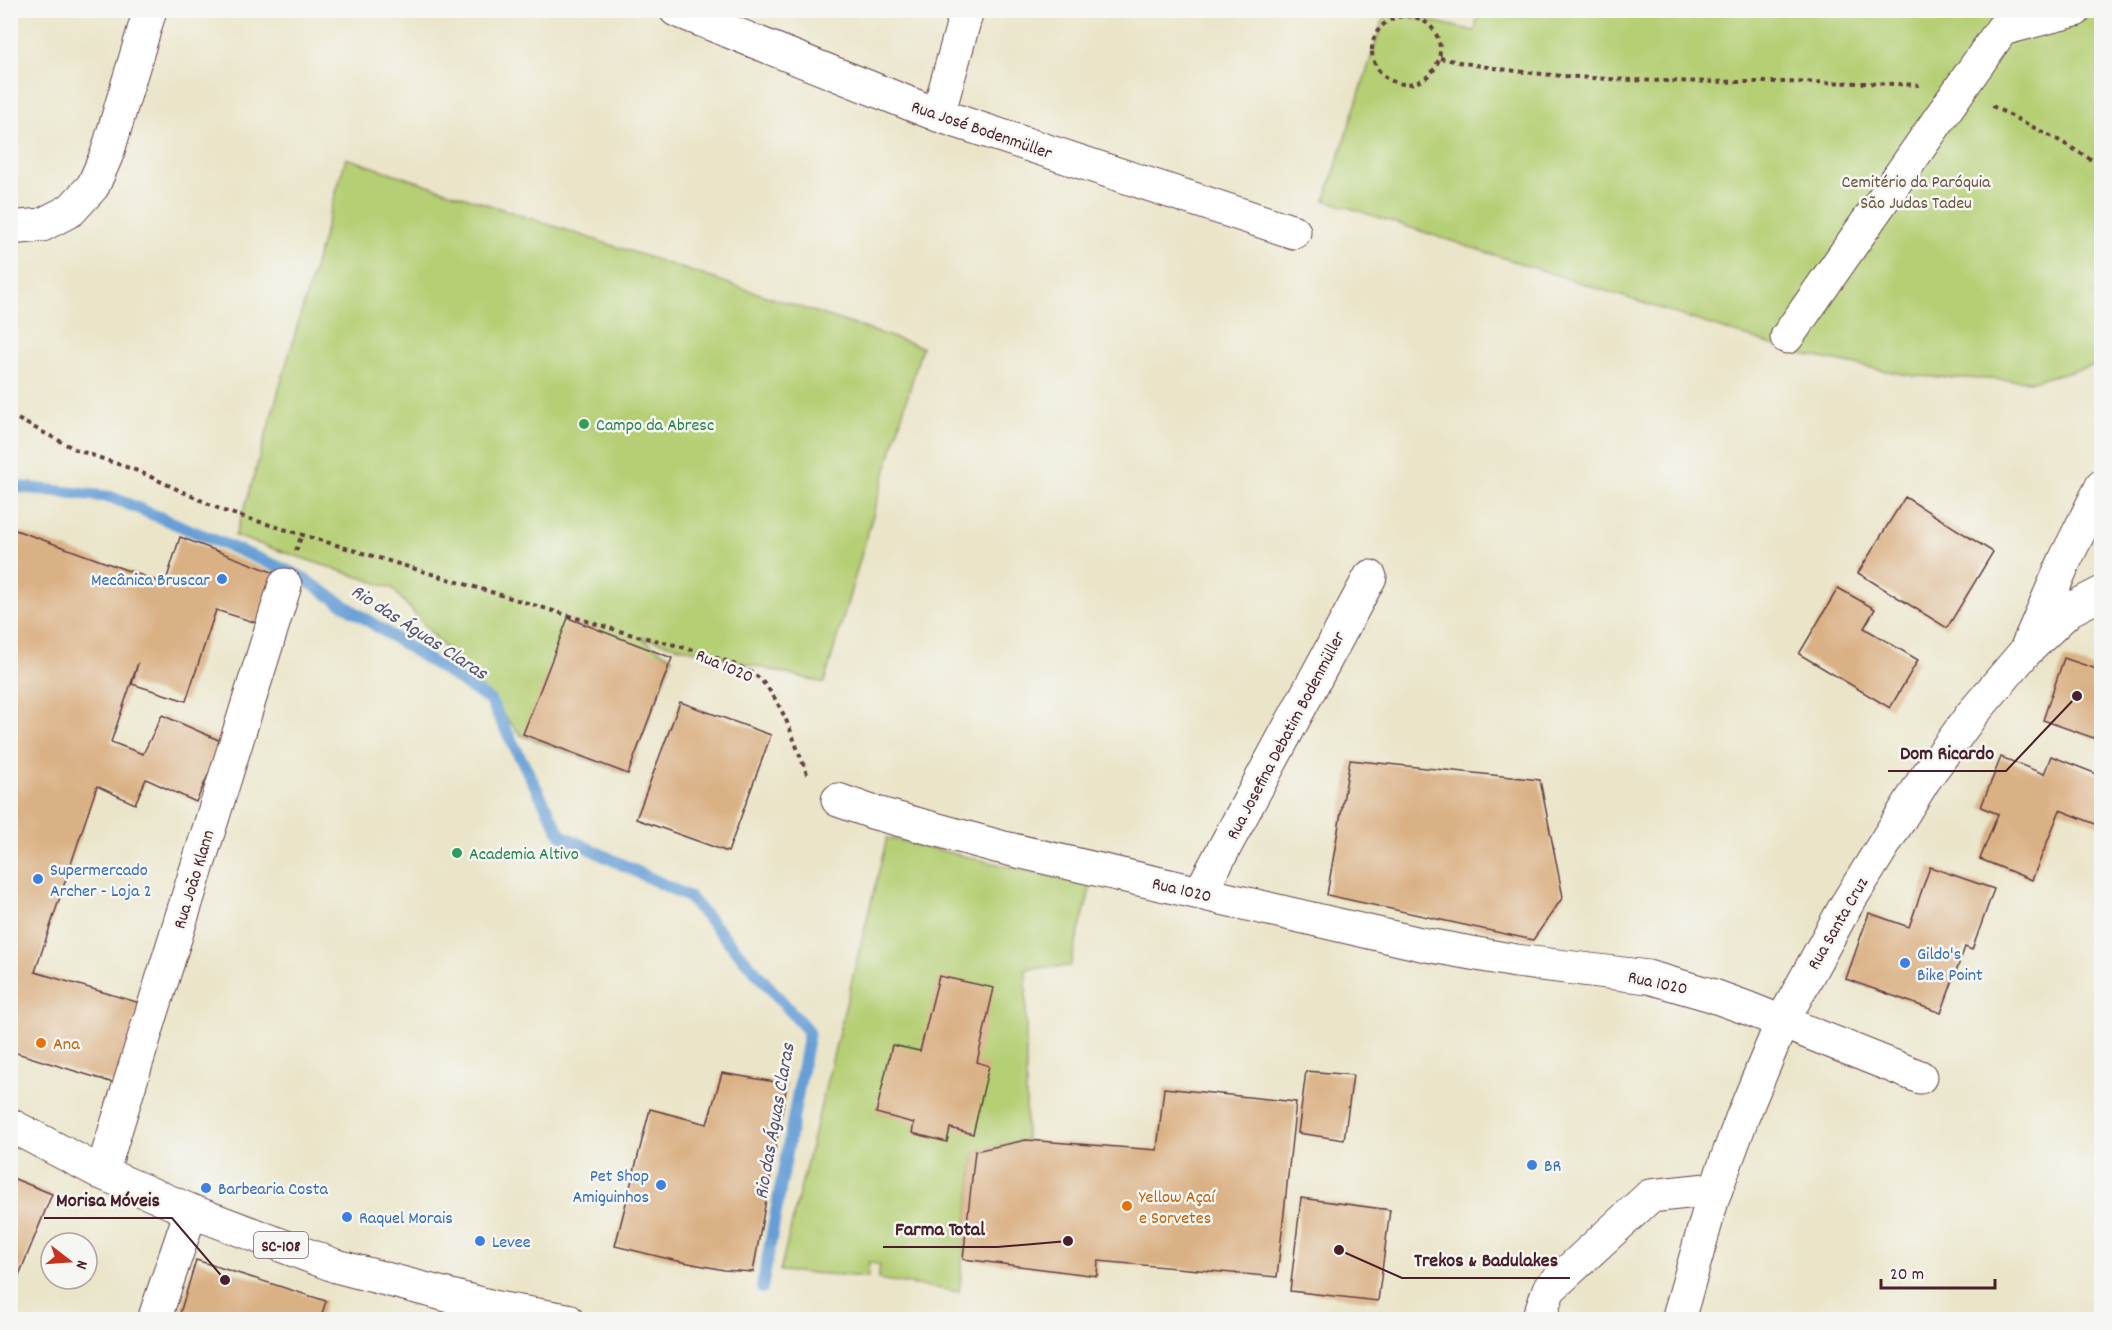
<svg xmlns="http://www.w3.org/2000/svg" width="2112" height="1330" font-family="Dekko,sans-serif">
  <rect width="100%" height="100%" fill="#f6f6f2"/>
  <filter id="ink" filterUnits="userSpaceOnUse"><feTurbulence type="fractalNoise" baseFrequency=".0167" numOctaves="2"/><feDisplacementMap in="SourceGraphic" scale="12" xChannelSelector="R" yChannelSelector="G"/><feConvolveMatrix kernelMatrix="1 2 1 2 8 2 1 2 1" color-interpolation-filters="sRGB"/></filter>
  <filter id="wash" filterUnits="userSpaceOnUse"><feTurbulence type="fractalNoise" baseFrequency=".008" numOctaves="4" result="noise"/><feDisplacementMap in="SourceGraphic" scale="24" xChannelSelector="R" yChannelSelector="G"/><feGaussianBlur stdDeviation="1.35" result="paint"/><feColorMatrix in="noise" values="0 0 0 0 0 0 0 0 0 0 0 0 0 0 0 0 0 1.4 0 .05"/><feComposite in="paint" operator="in"/></filter>
  <g filter="url(#wash)">
    <rect width="100%" height="100%" fill="#eae5c9"/>
    <path fill="#b5cf75" stroke="#807750" stroke-width="1.5" d="M1478 10 2101 11V364L2032 381 1913 376 1800 354 1325 200 1386 11 1475 31Z
      M346 158 922 347 824 683 639 637 672 658 628 774 521 735 392 588 235 536 247 500Z
      M887 838 1091 886 1070 966 1026 969V1140L975 1151 959 1292 878 1279 880 1265 869 1262 868 1277 780 1271Z"/>
    <g fill="none" stroke-linecap="round" stroke-linejoin="round">
      <path stroke="#669ed5" stroke-width="12" d="M10 486 111 497 298 575 490 700 561 835 689 897 809 1032 762 1288"/>
    </g>
    <g id="blocks">
      <path fill="#dab185" d="M1905 497 1993 552 1947 628 1858 573Z
        M10 528 165 584 180 537 280 575 263 625 216 610 186 701 132 684 138 663 111 742 143 754 162 715 223 742 196 802 146 779 135 804 97 786 35 972 140 1003 117 1084 10 1051Z
        M1838 588 1875 609 1864 628 1918 660 1890 708 1799 654Z
        M568 618 672 658 628 774 523 734Z
        M2064 658 2102 671V741L2043 720Z
        M680 702 771 735 728 852 636 819Z
        M2051 756 2102 776V817L2098 825 2060 810 2032 880 1980 859 1998 814 1981 807 2001 757 2044 774Z
        M1350 760 1540 780 1563 897 1533 940 1327 895Z
        M1930 867 1994 889 1972 950 1965 947 1941 1013 1846 979 1869 913 1909 927Z
        M939 976 994 988 977 1062 989 1066 973 1134 950 1128 947 1142 912 1133 914 1123 876 1113 892 1045 920 1051Z
        M1306 1071 1353 1075 1344 1140 1298 1133Z
        M722 1073 787 1084 753 1272 724 1270 673 1260 615 1246 650 1109 707 1124Z
        M1164 1088 1296 1102 1277 1277 1098 1261 1097 1276 963 1259 975 1151 1026 1140 1157 1150Z
        M10 1177 52 1194 13 1290 10 1289Z
        M1301 1198 1390 1210 1378 1301 1290 1291Z
        M196 1260 326 1301 320 1320H178Z"/>
    </g>
  </g>
  <g filter="url(#ink)">
    <use href="#blocks" fill-opacity="0" stroke="#623d43" stroke-width="1.5"/>
    <g fill="none" stroke-linecap="round" stroke-linejoin="round">
      <defs>
        <path id="minor" d="M676 10 938 115 1294 232
          M938 115 967 10
          M10 228 42 225 71 210 93 186 107 154 150 10
          M1787 337 2002 29 2075 10
          M2025 652 2065 560 2102 486
          M838 800 872 812 1000 847 1421 944 1516 961 1648 977 1711 995 1747 1008 1920 1077
          M1200 893 1370 577
          M102 1173 285 585
          M154 1320 191 1211
          M1538 1320 1549 1289 1650 1196 1716 1189"/>
        <path id="major" d="M10 1125 102 1173 191 1211 336 1266 497 1308 567 1320
          M1678 1320 1713 1197 1742 1118 1782 1022 1845 907 1924 780 1973 713 2025 652 2069 610 2102 593"/>
      </defs>
      <use href="#minor" stroke="#623d43" stroke-width="35"/>
      <use href="#major" stroke="#623d43" stroke-width="35"/>
      <path stroke="#623d43" stroke-width="4" stroke-dasharray="4.5 4.5" stroke-linecap="butt" d="M1372 50a34 34 0 1 1 68 0a34 34 0 1 1-68 0Z
        M1440 58C1594 92 1761 77 1919 85
        M1992 106 2060 141 2102 166
        M10 415 77 450 138 471 224 511 636 636C660 640 743 662 759 678 784 703 794 742 807 774L811 776
        M296 551 302 534"/>
      <use href="#minor" stroke="#fff" stroke-width="33"/>
      <use href="#major" stroke="#fff" stroke-width="33"/>
    </g>
  </g>
  <g fill="#2e9e5b" stroke="#f6f6f2" stroke-width="2">
    <circle cx="584" cy="424" r="6"/>
    <circle cx="457" cy="853" r="6"/>
  </g>
  <g fill="#3f7fe0" stroke="#f6f6f2" stroke-width="2">
    <circle cx="222" cy="579" r="6"/>
    <circle cx="38" cy="879" r="6"/>
    <circle cx="1905" cy="963" r="6"/>
    <circle cx="1532" cy="1165" r="6"/>
    <circle cx="661" cy="1185" r="6"/>
    <circle cx="206" cy="1188" r="6"/>
    <circle cx="347" cy="1217" r="6"/>
    <circle cx="480" cy="1241" r="6"/>
  </g>
  <g fill="#e8710a" stroke="#f6f6f2" stroke-width="2">
    <circle cx="41" cy="1043" r="6"/>
    <circle cx="1127" cy="1206" r="6"/>
  </g>
  <g text-anchor="middle" stroke-width="5" stroke-linejoin="round" paint-order="stroke">
    <rect fill="#f6f6f2" stroke="#7e6067" stroke-width="1.5" x="254" y="1232" width="54" height="26" rx="4.5"/>
    <g font-size="16" font-weight="bold" fill="#4a1f2b">
      <text x="281" y="1251">SC-108</text>
    </g>
    <g font-size="18" fill="#4a1f2b" stroke="#f6f6f2">
      <text transform="translate(982 129) rotate(19)" y="6">Rua José Bodenmüller</text>
      <text transform="translate(725 665) rotate(23)" y="6">Rua 1020</text>
      <text transform="translate(1285 735) rotate(-62)" y="6">Rua Josefina Debatim Bodenmüller</text>
      <text transform="translate(193 879) rotate(-73)" y="6">Rua João Klann</text>
      <text transform="translate(1182 889) rotate(13)" y="6">Rua 1020</text>
      <text transform="translate(1837 923) rotate(-60)" y="6">Rua Santa Cruz</text>
      <text transform="translate(1658 982) rotate(12)" y="6">Rua 1020</text>
    </g>
    <g font-size="18" fill="#6a5441" stroke="#f6f6f2">
      <text x="1916" y="187">Cemitério da Paróquia<tspan x="1916" dy="21">São Judas Tadeu</tspan></text>
    </g>
    <g font-size="18" fill="#27864d" stroke="#f6f6f2" text-anchor="start">
      <text x="596" y="430">Campo da Abresc</text>
      <text x="469" y="859">Academia Altivo</text>
    </g>
    <g font-size="18" fill="#366cbe" stroke="#f6f6f2" text-anchor="start">
      <text x="210" y="585" text-anchor="end">Mecânica Bruscar</text>
      <text x="50" y="875">Supermercado<tspan x="50" dy="21">Archer - Loja 2</tspan></text>
      <text x="1917" y="959">Gildo's<tspan x="1917" dy="21">Bike Point</tspan></text>
      <text x="1544" y="1171">BR</text>
      <text x="649" y="1181" text-anchor="end">Pet Shop<tspan x="649" dy="21">Amiguinhos</tspan></text>
      <text x="218" y="1194">Barbearia Costa</text>
      <text x="359" y="1223">Raquel Morais</text>
      <text x="492" y="1247">Levee</text>
    </g>
    <g font-size="18" fill="#c56008" stroke="#f6f6f2" text-anchor="start">
      <text x="53" y="1049">Ana</text>
      <text x="1139" y="1202">Yellow Açaí<tspan x="1139" dy="21">e Sorvetes</tspan></text>
    </g>
    <g font-size="20" font-style="italic" fill="#55526f" stroke="#f6f6f2">
      <text transform="translate(420 631) rotate(33)" y="7">Rio das Águas Claras</text>
      <text transform="translate(773 1121) rotate(-80)" y="7">Rio das Águas Claras</text>
    </g>
  </g>
  <path fill="none" stroke="#4a1f2b" stroke-width="2" d="M2077 696L2006 771H1888M225 1280L172 1218H44M1068 1241L997 1247H883M1339 1250L1402 1278H1570"/>
  <g fill="#4a1f2b" stroke="#f6f6f2" stroke-width="2">
    <circle cx="2077" cy="696" r="6"/>
    <circle cx="225" cy="1280" r="6"/>
    <circle cx="1068" cy="1241" r="6"/>
    <circle cx="1339" cy="1250" r="6"/>
  </g>
  <g font-size="20" text-anchor="middle" font-weight="bold" fill="#4a1f2b" stroke="#f6f6f2" stroke-width="5" stroke-linejoin="round" paint-order="stroke">
    <text x="1947" y="759">Dom Ricardo</text>
    <text x="108" y="1206">Morisa Móveis</text>
    <text x="940" y="1235">Farma Total</text>
    <text x="1486" y="1266">Trekos &amp; Badulakes</text>
  </g>
  <rect width="2112" height="1330" fill="none" stroke="#f6f6f2" stroke-width="36"/>
  <g transform="translate(69 1261) rotate(107)"><circle r="28" fill="#f6f6f2" stroke="#b1a0a2" stroke-width="1.5"/>
  <path d="M0-4.5L10 22L0 15L-10 22Z" fill="#c8321e"/>
  <text y="-9" font-size="16" font-weight="bold" text-anchor="middle" fill="#4a1f2b">N</text>
  </g>
  <path d="M1881 1279v9h114v-9" fill="none" stroke="#4a1f2b" stroke-width="3"/>
  <text x="1890" y="1279" font-size="18" fill="#4a1f2b" stroke="#f6f6f2" stroke-width="4.5" paint-order="stroke">20 m</text>
</svg>
